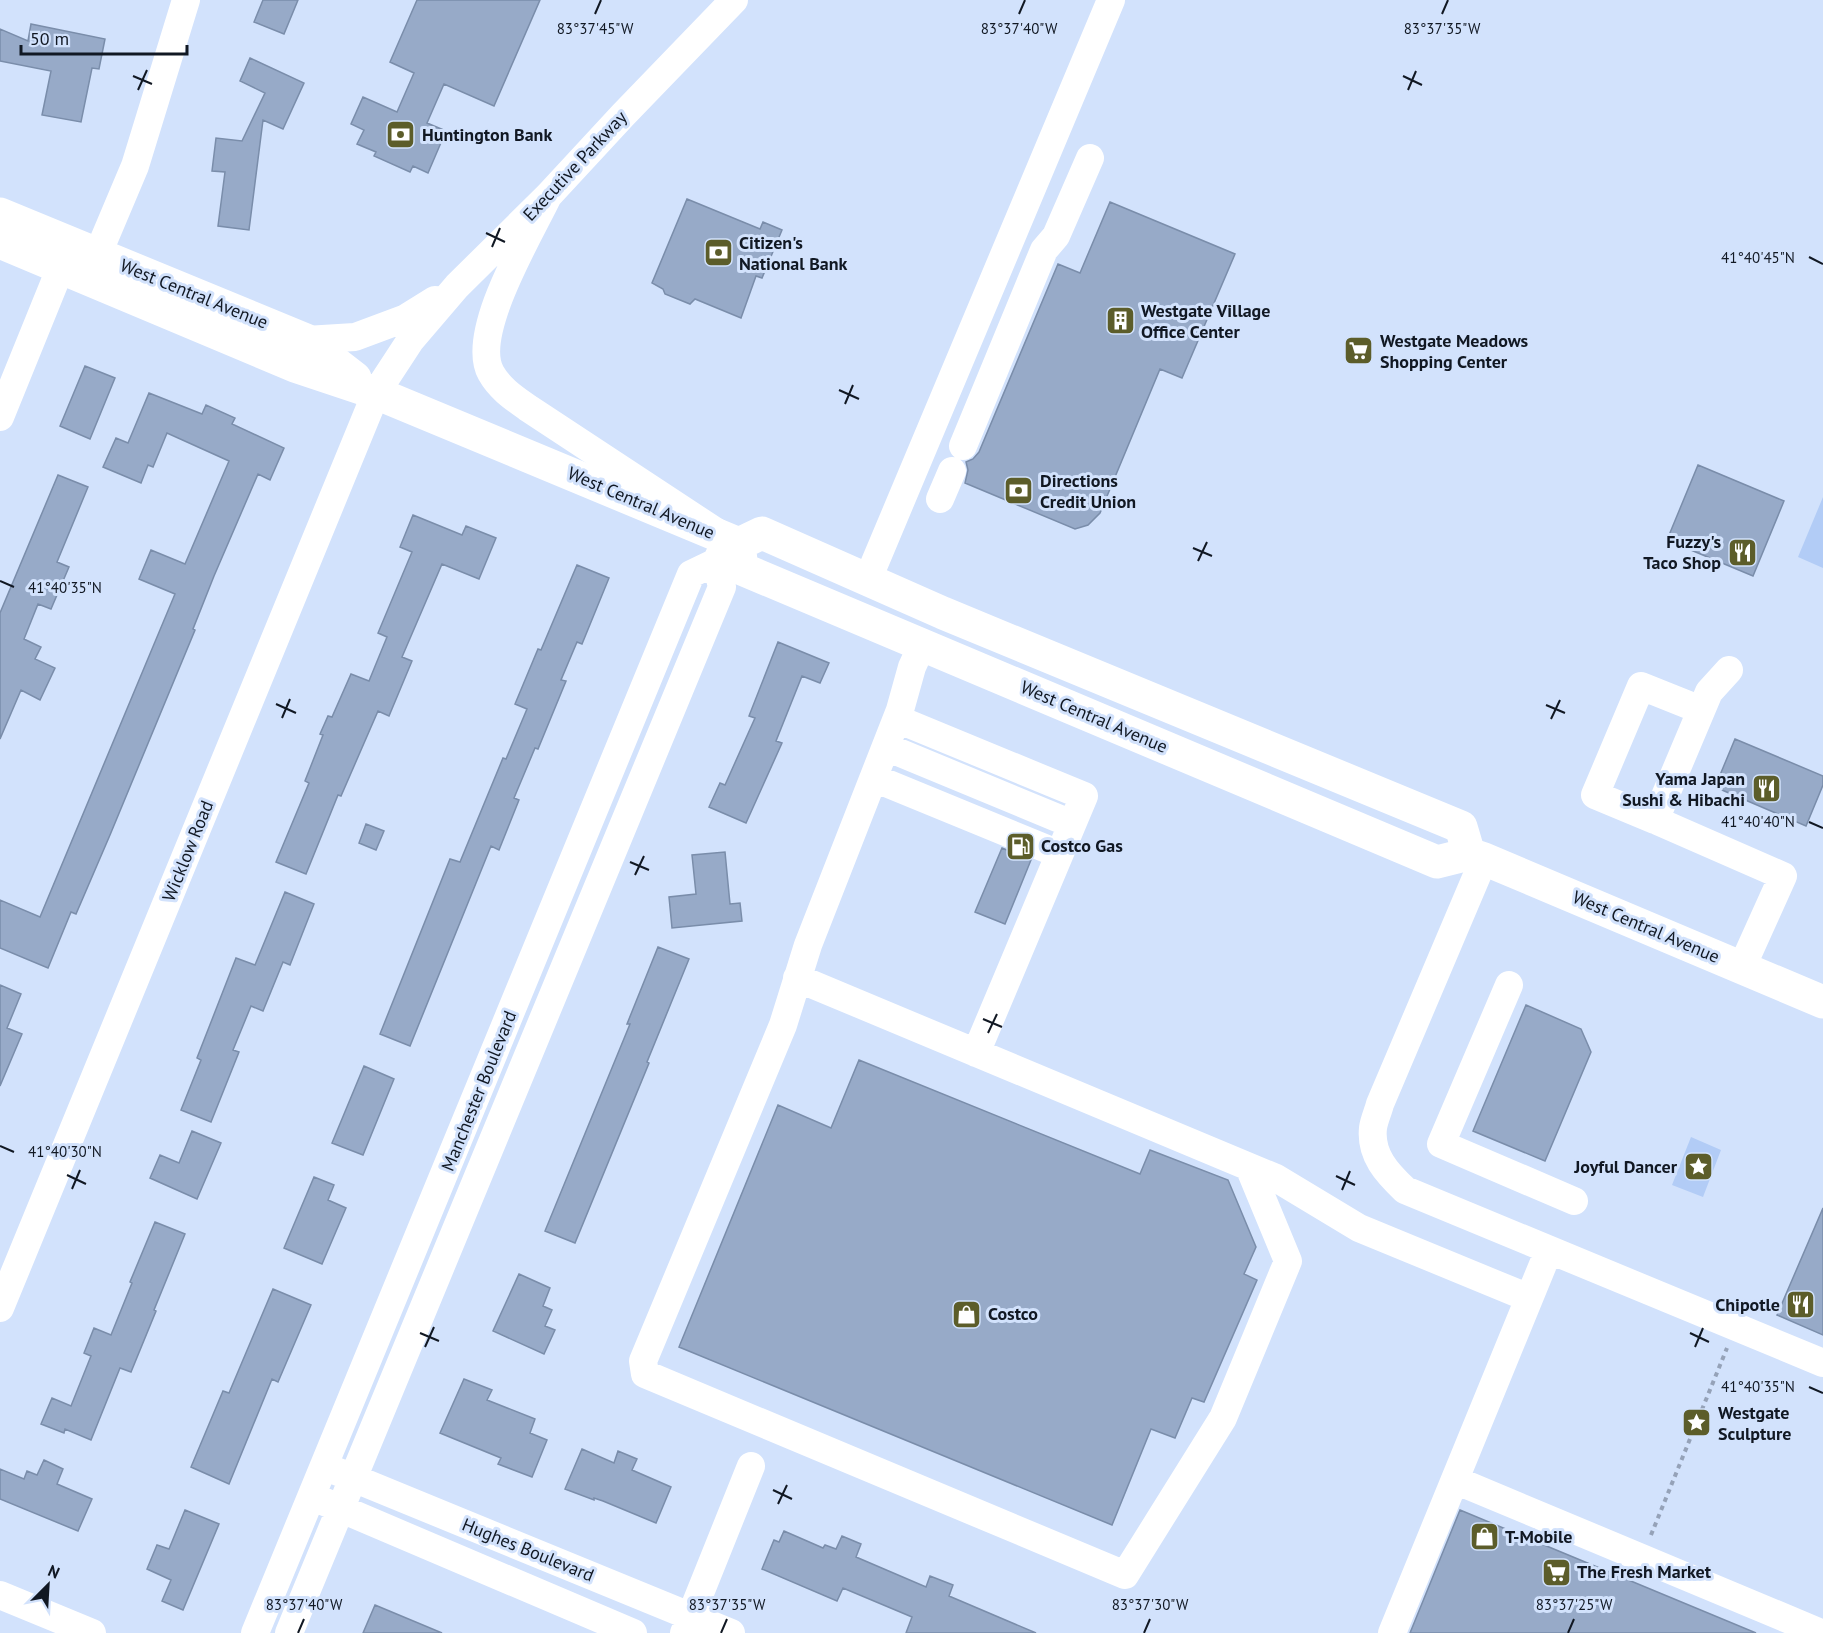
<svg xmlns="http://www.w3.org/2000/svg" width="1823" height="1633" font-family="'PT Sans',sans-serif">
  <rect width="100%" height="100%" fill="#d2e2fc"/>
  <path fill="#b2ccf6" d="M1823 497V568L1798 557Z
    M1691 1137 1721 1150 1703 1197 1672 1185Z"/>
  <path fill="#97aac8" stroke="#7a8daa" stroke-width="1.5" d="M263 0H298L284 34 254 22Z
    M417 0H540L494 106 444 84 427 123 446 131 428 173 413 166 410 172 374 156 376 152 357 144 364 130 351 124 363 97 397 112 414 73 390 62Z
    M31 24 105 39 99 69 92 68 81 122 42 115 51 71 0 61V29L28 41Z
    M250 58 304 83 283 129 263 120 249 230 218 226 225 172 212 171 216 138 242 141 265 93 240 81Z
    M687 199 760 229 763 222 782 230 762 278 756 276 741 318 695 299 690 304 665 294 663 289 652 283Z
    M1110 202 1235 254 1182 378 1160 369 1100 513 1088 525 1075 529 965 483 968 470 966 462 973 459 979 452 1058 264 1080 273Z
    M85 366 115 378 90 439 60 426Z
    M149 393 202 414 206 405 235 418 232 424 284 448 270 480 258 474 214 576 193 629 195 630 110 835 76 914 71 912 48 968 0 948V900L40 917 175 594 139 579 151 550 185 564 229 461 167 433 153 467 148 465 141 483 103 467 116 438 128 443Z
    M1698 465 1784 501 1753 576 1667 540Z
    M58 475 88 487 57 562 69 567 51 609 38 604 24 639 41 647 35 659 55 668 40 700 21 690 0 739V613Z
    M413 515 462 535 466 526 496 538 479 579 442 564 402 657 412 661 389 716 378 711 341 796 338 795 306 874 276 862 309 783 305 781 323 735 320 734 328 716 332 717 351 674 369 681 387 637 378 633 412 552 400 547Z
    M577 565 609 578 582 644 577 642 561 680 566 681 538 749 535 748 514 798 519 800 499 850 491 846 410 1046 380 1034 450 859 460 862 503 758 506 759 527 709 515 704 538 649 541 650Z
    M778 642 829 663 820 683 802 676 776 741 782 743 746 823 709 807 720 783 725 785 755 718 749 716Z
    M1735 739 1823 776V785L1806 826 1715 787Z
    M366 824 384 831 376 850 359 843Z
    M1002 848 1031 860 1005 924 975 912Z
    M725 852 730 904 740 903 742 921 672 928 669 897 696 894 692 855Z
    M285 892 314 904 290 965 283 962 263 1011 251 1006 233 1050 239 1052 211 1122 181 1110 201 1060 197 1058 236 958 255 965Z
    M658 947 689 959 647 1062 649 1063 575 1243 545 1231 630 1024H627Z
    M0 985 21 994 7 1028 22 1034 0 1086Z
    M1526 1005 1581 1029 1591 1052 1545 1161 1473 1131Z
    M859 1060 1140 1174 1150 1150 1228 1180 1256 1247 1244 1274 1257 1280 1204 1402 1192 1398 1175 1438 1151 1429 1112 1525 679 1347 778 1105 831 1128Z
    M364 1066 394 1079 363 1155 332 1143Z
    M192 1131 221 1143 197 1199 150 1178 160 1155 179 1163Z
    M314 1177 334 1185 328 1200 346 1208 322 1264 284 1248Z
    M1823 1208V1335L1777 1315Z
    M155 1222 185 1234 154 1310 156 1311 131 1372 120 1368 91 1440 65 1429 64 1433 41 1424 52 1398 71 1406 91 1356 84 1353 94 1328 111 1335 132 1283 130 1282Z
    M519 1274 550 1288 543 1306 552 1310 545 1326 555 1330 544 1354 493 1331Z
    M273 1289 311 1305 278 1382 272 1379 229 1484 191 1467 223 1391 229 1393Z
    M464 1379 492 1390 487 1400 535 1419 530 1433 547 1440 532 1477 498 1464 501 1458 440 1433Z
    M582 1449 614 1463 618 1451 637 1459 632 1470 671 1487 656 1523 603 1501 594 1498V1500L565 1489Z
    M44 1460 63 1469 57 1484 92 1499 78 1531 0 1499V1469L24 1479 27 1471 37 1475Z
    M185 1510 219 1524 183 1610 162 1601 171 1580 147 1569 157 1545 169 1549Z
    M1460 1510 1756 1633H1410Z
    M784 1531 823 1548 825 1545 836 1549 842 1536 861 1544 856 1557 926 1587 930 1576 953 1585 949 1596 1036 1633H906L912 1617 843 1588 837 1601 762 1569 774 1540 779 1542Z
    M375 1605 442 1633H363Z"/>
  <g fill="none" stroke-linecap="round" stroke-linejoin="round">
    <path stroke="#95a2b8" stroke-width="4" stroke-dasharray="4.5 4.5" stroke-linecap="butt" d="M1651 1535 1727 1348"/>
    <path stroke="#fff" stroke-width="28" d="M89 275 135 166 186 0
      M306 340 355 337 406 318 435 300
      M0 417 69 247
      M963 446 1044 250 1056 236 1090 158
      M940 499 952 471
      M868 579 1111 0
      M922 645 912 667 900 710 808 945 783 1025 643 1361 645 1374 1125 1575 1223 1418 1288 1261 1249 1167
      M1729 670 1709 692 1655 820 1783 876 1742 967
      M897 719 1084 796 976 1053
      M886 747 1072 824
      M874 778 1059 854
      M1655 820 1595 795 1641 686 1701 710
      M1484 859 1380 1104C1378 1112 1374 1120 1373 1128 1370 1155 1387 1173 1405 1190L1823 1363
      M797 978 1276 1178 1359 1228 1529 1298
      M1509 985 1441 1144 1574 1201
      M0 1308 376 393 410 341 457 286 548 196 623 115 734 0
      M336 1471 731 1633
      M1455 1480 1821 1633
      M325 1502 633 1633
      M0 1595 92 1633
      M255 1633 691 574 716 562 727 539 528 408C514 398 500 389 491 373 469 334 530 234 548 196
      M289 1633 722 587 716 562
      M684 1633 751 1466
      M1392 1633 1544 1262 1553 1252"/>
    <path stroke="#fff" stroke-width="33" d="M0 214 306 340 355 378
      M0 242 295 366 376 393 727 539 739 544 762 533 943 613 1461 827 1469 854
      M739 544 742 569 1437 862 1469 854 1484 859 1823 1002"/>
  </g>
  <path fill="none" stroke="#111823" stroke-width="2" d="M595 14 601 0M1019 14 1025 0M1442 14 1448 0M133 76 152 84M1403 76 1422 85M138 90 147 70M1408 90 1416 71M486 233 505 242M492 247 500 228M1809 257 1823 264M839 390 859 399M845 404 853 385M1193 548 1212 556M1198 561 1207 542M0 581 14 587M276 704 296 713M1546 705 1565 713M282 718 290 699M1551 719 1560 700M1809 822 1823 828M630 862 649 870M635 875 644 856M983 1019 1002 1027M988 1033 997 1014M0 1146 14 1152M67 1175 86 1184M1336 1176 1355 1185M72 1189 80 1170M1342 1190 1350 1171M420 1333 439 1341M1690 1333 1709 1342M425 1347 434 1327M1695 1347 1703 1328M1809 1387 1823 1393M773 1490 792 1499M778 1504 787 1485M298 1633 304 1619M721 1633 727 1619M1144 1633 1150 1619M1568 1633 1574 1619"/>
  <defs>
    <symbol id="bank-square" viewBox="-11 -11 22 22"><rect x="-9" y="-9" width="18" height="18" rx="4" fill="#5c5d2a" stroke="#d2e2fc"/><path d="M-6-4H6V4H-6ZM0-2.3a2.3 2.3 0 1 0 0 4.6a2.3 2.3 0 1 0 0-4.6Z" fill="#fff"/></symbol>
    <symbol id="building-square" viewBox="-11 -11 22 22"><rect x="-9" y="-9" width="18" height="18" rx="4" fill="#5c5d2a" stroke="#d2e2fc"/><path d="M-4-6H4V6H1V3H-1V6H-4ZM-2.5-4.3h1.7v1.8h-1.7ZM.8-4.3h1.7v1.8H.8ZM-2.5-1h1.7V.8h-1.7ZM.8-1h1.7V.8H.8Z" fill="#fff"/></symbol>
    <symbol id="supermarket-square" viewBox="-11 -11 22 22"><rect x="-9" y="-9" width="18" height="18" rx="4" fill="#5c5d2a" stroke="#d2e2fc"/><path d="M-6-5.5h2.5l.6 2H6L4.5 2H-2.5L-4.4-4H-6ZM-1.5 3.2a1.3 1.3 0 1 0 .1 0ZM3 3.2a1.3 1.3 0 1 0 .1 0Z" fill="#fff"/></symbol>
    <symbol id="restaurant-square" viewBox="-11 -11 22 22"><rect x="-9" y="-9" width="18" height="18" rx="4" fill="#5c5d2a" stroke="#d2e2fc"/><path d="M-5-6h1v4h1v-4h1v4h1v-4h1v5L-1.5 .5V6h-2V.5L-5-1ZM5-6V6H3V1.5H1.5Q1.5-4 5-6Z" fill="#fff"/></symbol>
    <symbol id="fuel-square" viewBox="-11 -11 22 22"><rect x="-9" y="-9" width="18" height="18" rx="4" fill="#5c5d2a" stroke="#d2e2fc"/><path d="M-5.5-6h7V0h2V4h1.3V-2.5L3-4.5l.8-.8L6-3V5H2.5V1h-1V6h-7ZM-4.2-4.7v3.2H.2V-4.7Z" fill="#fff"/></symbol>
    <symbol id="sight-square" viewBox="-11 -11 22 22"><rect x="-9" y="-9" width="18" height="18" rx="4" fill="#5c5d2a" stroke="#d2e2fc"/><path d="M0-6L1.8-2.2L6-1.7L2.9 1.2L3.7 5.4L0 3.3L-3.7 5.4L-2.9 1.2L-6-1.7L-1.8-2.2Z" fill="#fff"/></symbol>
    <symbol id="shop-square" viewBox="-11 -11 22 22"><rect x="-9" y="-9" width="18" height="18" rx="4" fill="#5c5d2a" stroke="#d2e2fc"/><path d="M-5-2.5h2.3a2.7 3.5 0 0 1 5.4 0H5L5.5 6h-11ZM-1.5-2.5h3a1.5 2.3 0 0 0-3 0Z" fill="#fff"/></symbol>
  </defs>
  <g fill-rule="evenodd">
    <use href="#bank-square" x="384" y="118" width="33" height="33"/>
    <use href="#bank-square" x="702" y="236" width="33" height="33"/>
    <use href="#building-square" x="1104" y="304" width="33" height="33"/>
    <use href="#supermarket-square" x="1342" y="334" width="33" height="33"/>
    <use href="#bank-square" x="1002" y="474" width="33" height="33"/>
    <use href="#restaurant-square" x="1726" y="536" width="33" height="33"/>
    <use href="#restaurant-square" x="1750" y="772" width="33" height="33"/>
    <use href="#fuel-square" x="1004" y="830" width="33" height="33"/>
    <use href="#sight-square" x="1682" y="1150" width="33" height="33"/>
    <use href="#restaurant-square" x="1784" y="1288" width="33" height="33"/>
    <use href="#shop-square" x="950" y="1298" width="33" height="33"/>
    <use href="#sight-square" x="1680" y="1406" width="33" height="33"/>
    <use href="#shop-square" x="1468" y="1520" width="33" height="33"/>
    <use href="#supermarket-square" x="1540" y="1556" width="33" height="33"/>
  </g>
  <g text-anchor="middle" stroke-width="6" stroke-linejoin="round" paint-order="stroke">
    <g font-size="18" font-weight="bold" fill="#111823" stroke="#d2e2fc" text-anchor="start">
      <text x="422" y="141">Huntington Bank</text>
      <text x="739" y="249">Citizen's<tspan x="739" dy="21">National Bank</tspan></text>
      <text x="1141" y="317">Westgate Village<tspan x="1141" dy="21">Office Center</tspan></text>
      <text x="1380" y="347">Westgate Meadows<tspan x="1380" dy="21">Shopping Center</tspan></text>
      <text x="1040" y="487">Directions<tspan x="1040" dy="21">Credit Union</tspan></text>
      <text x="1721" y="548" text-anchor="end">Fuzzy's<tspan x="1721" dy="21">Taco Shop</tspan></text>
      <text x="1745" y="785" text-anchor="end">Yama Japan<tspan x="1745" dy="21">Sushi &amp; Hibachi</tspan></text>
      <text x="1041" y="852">Costco Gas</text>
      <text x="1677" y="1173" text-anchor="end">Joyful Dancer</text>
      <text x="1780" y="1311" text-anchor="end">Chipotle</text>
      <text x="988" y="1320">Costco</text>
      <text x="1718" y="1419">Westgate<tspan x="1718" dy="21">Sculpture</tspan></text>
      <text x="1505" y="1543">T-Mobile</text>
      <text x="1577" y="1578">The Fresh Market</text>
    </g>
    <g font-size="18" fill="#111823" stroke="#d2e2fc">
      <text transform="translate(575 166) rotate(-47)" y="6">Executive Parkway</text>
      <text transform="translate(194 294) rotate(22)" y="6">West Central Avenue</text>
      <text transform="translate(641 503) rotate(23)" y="6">West Central Avenue</text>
      <text transform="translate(1094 717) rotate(23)" y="6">West Central Avenue</text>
      <text transform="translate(188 851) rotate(-68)" y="6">Wicklow Road</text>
      <text transform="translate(1646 927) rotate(23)" y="6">West Central Avenue</text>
      <text transform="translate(479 1091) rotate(-68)" y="6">Manchester Boulevard</text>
      <text transform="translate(528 1550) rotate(22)" y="6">Hughes Boulevard</text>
    </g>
  </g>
  <g font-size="15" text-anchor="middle" fill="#111823" stroke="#d2e2fc" stroke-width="6" stroke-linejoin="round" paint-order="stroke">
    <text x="595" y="34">83°37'45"W</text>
    <text x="1019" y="34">83°37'40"W</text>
    <text x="1442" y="34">83°37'35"W</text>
    <text x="1758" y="263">41°40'45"N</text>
    <text x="65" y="593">41°40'35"N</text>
    <text x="1758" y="827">41°40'40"N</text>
    <text x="65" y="1157">41°40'30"N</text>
    <text x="1758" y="1392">41°40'35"N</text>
    <text x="304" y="1610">83°37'40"W</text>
    <text x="727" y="1610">83°37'35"W</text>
    <text x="1150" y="1610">83°37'30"W</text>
    <text x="1574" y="1610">83°37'25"W</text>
  </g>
  <g transform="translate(48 1585) rotate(24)" stroke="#d2e2fc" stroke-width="4.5" paint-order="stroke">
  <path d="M0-4.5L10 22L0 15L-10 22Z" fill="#111823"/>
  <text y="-9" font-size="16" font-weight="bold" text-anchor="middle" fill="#111823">N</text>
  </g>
  <path d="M21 45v9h166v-9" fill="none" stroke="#111823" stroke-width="3"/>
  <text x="30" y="45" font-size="18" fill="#111823" stroke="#d2e2fc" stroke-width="4.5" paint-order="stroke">50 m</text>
</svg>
